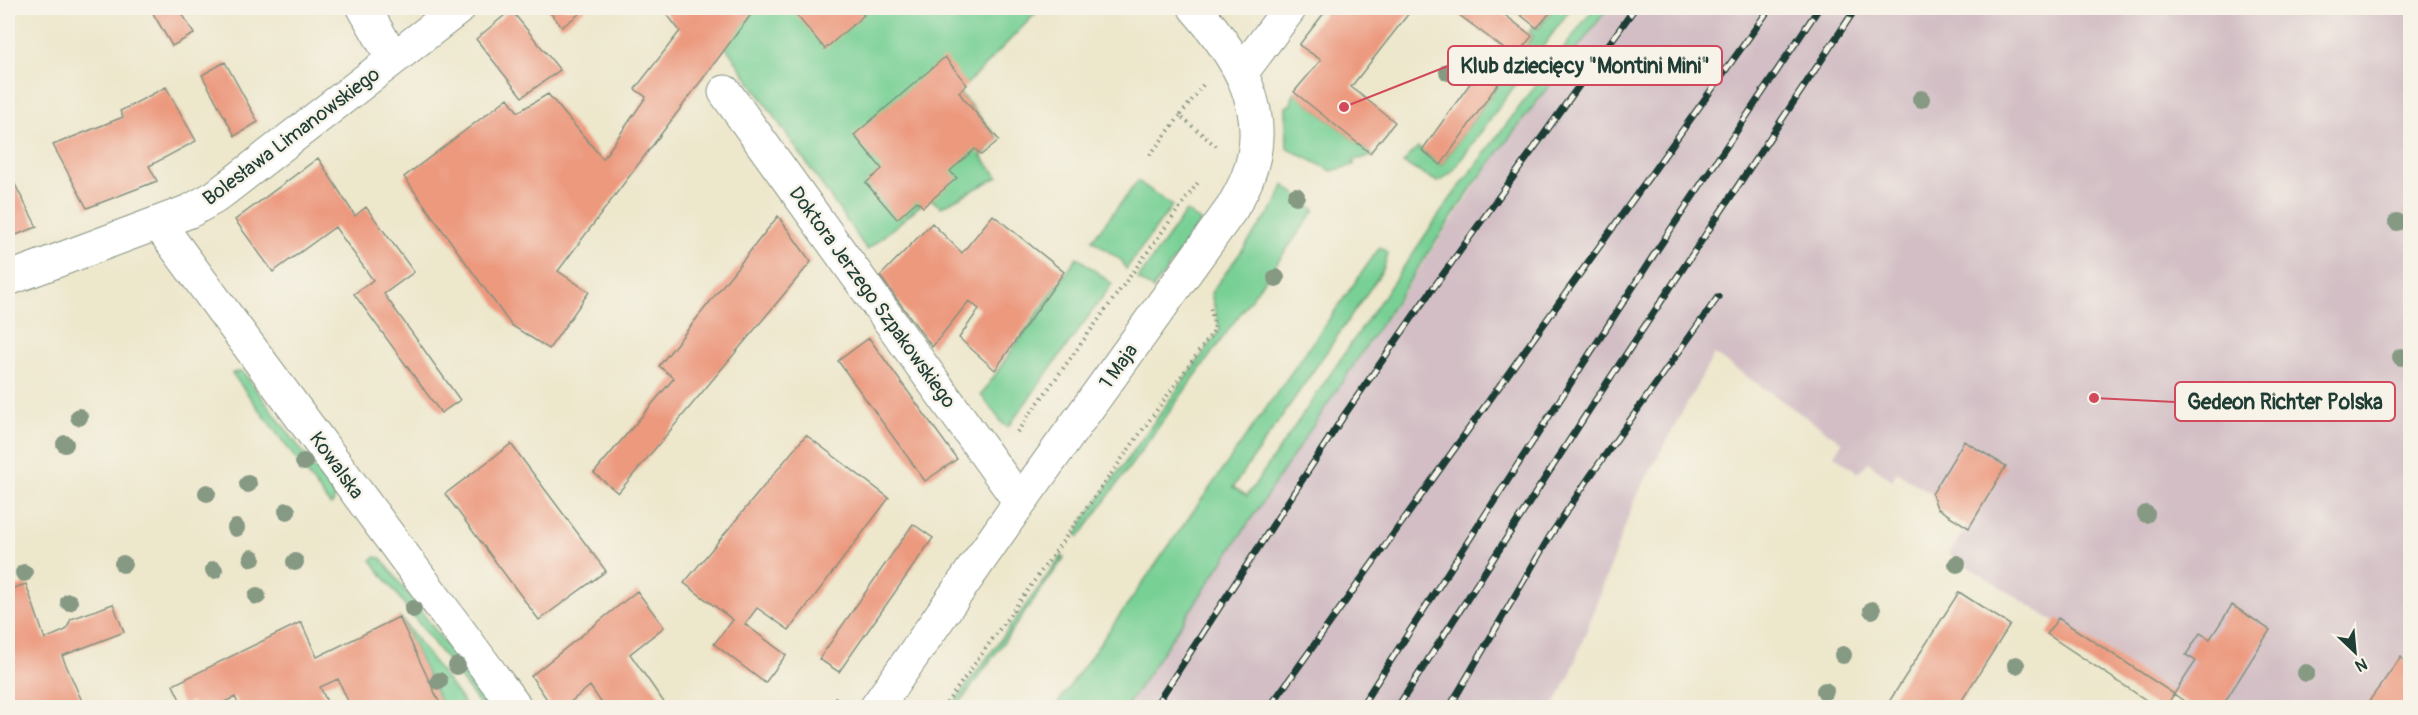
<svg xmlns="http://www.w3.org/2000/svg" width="2418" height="715" font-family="Pangolin,sans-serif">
  <rect width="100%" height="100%" fill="#f7f3e8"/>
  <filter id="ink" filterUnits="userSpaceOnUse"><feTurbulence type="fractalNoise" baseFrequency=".0167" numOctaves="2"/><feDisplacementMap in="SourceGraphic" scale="12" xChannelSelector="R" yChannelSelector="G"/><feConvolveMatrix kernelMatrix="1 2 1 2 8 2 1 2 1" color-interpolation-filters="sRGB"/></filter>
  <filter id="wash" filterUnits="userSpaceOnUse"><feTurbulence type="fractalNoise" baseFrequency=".008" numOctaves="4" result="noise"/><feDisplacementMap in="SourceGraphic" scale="24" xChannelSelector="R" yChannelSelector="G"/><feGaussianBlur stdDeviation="1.35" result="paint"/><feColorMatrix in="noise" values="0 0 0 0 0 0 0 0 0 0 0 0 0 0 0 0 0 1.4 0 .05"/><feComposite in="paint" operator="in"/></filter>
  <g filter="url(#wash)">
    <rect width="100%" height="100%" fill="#ede7cc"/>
    <path fill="#d2bec4" d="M1609 8H2410V707H2194L2058 618 2055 622 1949 554 1967 527 1937 508 1932 494 1897 472 1892 480 1868 462 1859 473 1834 455 1842 442 1714 354 1635 499 1570 675 1553 707 1124 708 1490 164Z"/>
    <path fill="#78d095" stroke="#4c8664" stroke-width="1.5" d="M693 8H1041L959 92 999 139 981 156 998 177 941 207 929 198 867 250 726 47Z
      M1554 8H1571L1452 172 1438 182 1403 163 1418 147 1441 165 1533 36 1529 32 1534 26 1538 29Z
      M1594 8H1608L1472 187 1126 707H1055L1380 247 1388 253 1383 270 1233 487 1247 496 1448 202Z
      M1294 92 1370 153 1373 156 1354 160V165L1332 171 1287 148 1286 107 1291 104Z
      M1138 181 1172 206 1126 269 1122 261 1092 240Z
      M1284 185 1315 210 1079 537 1077 535 1082 523 1220 330 1211 293 1278 201Z
      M1186 211 1201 222 1153 289 1138 279Z
      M1077 257 1112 284 1008 427 1003 424 981 395Z
      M242 371 335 495 333 503 330 505 232 373Z
      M1062 556 1064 558 957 707H951Z
      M376 557 381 558 493 707H482L371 560Z
      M400 617 467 707H443Z"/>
    <g id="blocks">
      <path fill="#ec997e" d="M154 8H179L194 34 172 46 151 10Z
        M546 8H587L562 27Z
        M662 8H756L558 271 589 292 549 349 511 325 404 177 508 98 518 112 548 94 603 159 646 97 635 89 680 31Z
        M798 8H857L864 15 825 49 793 11Z
        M1328 8H1413L1351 87 1395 122 1370 153 1294 92 1321 60 1299 45Z
        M1450 8H1496L1532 36 1515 57Z
        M1514 8H1554L1537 28 1513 9Z
        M511 10 560 70 522 97 476 39Z
        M945 57 967 85 959 92 963 98 999 140 981 155 975 149 950 171 957 178 923 207 917 201 897 219 866 183 882 169 854 135Z
        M1494 58 1509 68 1441 165 1422 150 1479 71 1482 74Z
        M225 62 258 122 235 136 202 75Z
        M166 87 196 141 149 166 157 181 87 208 53 145 123 117 120 111Z
        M318 158 355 216 366 207 414 272 384 294 460 400 441 413 354 294 373 280 335 227 273 272 235 220Z
        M8 171 37 227 8 238Z
        M993 215 1064 272 995 370 959 338 979 309 969 301 932 347 880 276 932 223 962 253Z
        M778 216 811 262 618 493 594 473 674 378 659 366Z
        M869 338 957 459 925 481 838 361Z
        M806 435 889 498 789 630 757 608 745 624 786 655 765 683 714 644 733 620 684 583Z
        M1964 441 2006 466 1969 528 1937 508 1932 494Z
        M511 444 606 571 539 620 445 494Z
        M913 524 933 538 839 672 819 659Z
        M26 584 45 639 66 630 71 619 113 604 114 606 124 632 62 656 85 708H8V590Z
        M637 591 664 627 630 654 668 708H605L590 686 563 708H553L531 676Z
        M1959 592 2010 625 1957 708H1885Z
        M2232 605 2270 630 2221 708H2194L2174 694 2196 661 2186 655 2200 633 2210 639Z
        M399 617 442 708H351L338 679 320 687 330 708H240L235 697 212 708H195L192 701 183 706 173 685 301 622 317 657Z
        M2058 618 2174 694 2165 708H2158L2047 634Z
        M2401 657 2410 668V708H2364Z"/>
    </g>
  </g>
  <g filter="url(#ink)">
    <use href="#blocks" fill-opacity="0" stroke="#869280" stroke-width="1.5"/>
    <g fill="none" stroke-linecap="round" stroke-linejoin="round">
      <defs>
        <path id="street" d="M364 8 393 59
          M1242 72 1290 8
          M725 92 1020 502
          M158 223 516 708
          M8 279 190 211 215 197 459 8
          M876 708 1020 502 1232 208C1237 199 1243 189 1247 179 1274 112 1237 56 1195 8"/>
      </defs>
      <use href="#street" stroke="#869280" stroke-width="35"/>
      <path stroke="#869280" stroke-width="4" stroke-dasharray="1.5 4.5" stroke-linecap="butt" d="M1203 85 1180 116 1216 146
        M1150 155 1180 116
        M1017 432 1199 181
        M829 708 837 696
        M943 708 1215 329 1210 306"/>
      <use href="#street" stroke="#fff" stroke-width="33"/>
      <defs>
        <path id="rail" d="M1154 708 1345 414 1421 305 1635 8
          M1269 708 1770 8
          M1360 708 1657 250 1819 8
          M1397 708 1589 410 1856 8
          M1449 708 1550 536 1591 475 1718 297"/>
      </defs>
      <use href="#rail" stroke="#1f3d34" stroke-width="7"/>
      <use href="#rail" stroke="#f7f3e8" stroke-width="4.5" stroke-dasharray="14" stroke-linecap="butt"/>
    </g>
    <g fill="#869983">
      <circle cx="1448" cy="72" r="9"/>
      <circle cx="1921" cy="99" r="9"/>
      <circle cx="1296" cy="196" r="9"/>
      <circle cx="2397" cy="222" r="9"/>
      <circle cx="1276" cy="278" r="9"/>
      <circle cx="2401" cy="357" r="9"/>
      <circle cx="79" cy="417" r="9"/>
      <circle cx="65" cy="444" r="9"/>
      <circle cx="304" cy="462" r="9"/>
      <circle cx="248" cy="484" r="9"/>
      <circle cx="207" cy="493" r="9"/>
      <circle cx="287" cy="511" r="9"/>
      <circle cx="2146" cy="514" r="9"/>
      <circle cx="236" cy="528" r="9"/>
      <circle cx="252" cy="558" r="9"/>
      <circle cx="295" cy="562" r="9"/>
      <circle cx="123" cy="564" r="9"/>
      <circle cx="1957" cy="564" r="9"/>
      <circle cx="214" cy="570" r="9"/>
      <circle cx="24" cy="573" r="9"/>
      <circle cx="257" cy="596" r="9"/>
      <circle cx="69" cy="602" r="9"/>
      <circle cx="413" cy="609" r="9"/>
      <circle cx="1872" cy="610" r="9"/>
      <circle cx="1843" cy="655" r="9"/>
      <circle cx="2016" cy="665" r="9"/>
      <circle cx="457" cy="666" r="9"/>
      <circle cx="2306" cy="673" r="9"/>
      <circle cx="439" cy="681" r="9"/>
      <circle cx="1825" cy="691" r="9"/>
    </g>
  </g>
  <g text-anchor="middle" stroke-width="5" stroke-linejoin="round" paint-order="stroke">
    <g font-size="20" fill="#1f3d34" stroke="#f7f3e8">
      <text transform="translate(291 136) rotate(-37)" y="7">Bolesława Limanowskiego</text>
      <text transform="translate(873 297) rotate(54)" y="7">Doktora Jerzego Szpakowskiego</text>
      <text transform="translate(1118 366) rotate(-54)" y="7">1 Maja</text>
      <text transform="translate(337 465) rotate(54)" y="7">Kowalska</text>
    </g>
  </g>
  <path fill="none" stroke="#d1495b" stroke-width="2" d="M1344 107L1448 66M2094 398L2175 402"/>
  <g fill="#d1495b" stroke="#f7f3e8" stroke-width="2">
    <circle cx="1344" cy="107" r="6"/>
    <circle cx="2094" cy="398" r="6"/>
  </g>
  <g fill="#f7f3e8" stroke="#d1495b" stroke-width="2">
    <rect x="1448" y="46" width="274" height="39" rx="6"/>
    <rect x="2175" y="382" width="220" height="39" rx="6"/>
  </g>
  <g font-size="21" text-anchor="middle" font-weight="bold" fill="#1f3d34">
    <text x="1585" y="73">Klub dziecięcy "Montini Mini"</text>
    <text x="2285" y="409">Gedeon Richter Polska</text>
  </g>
  <rect width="2418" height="715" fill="none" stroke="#f7f3e8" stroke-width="30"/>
  <g transform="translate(2355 652) rotate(154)" stroke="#f7f3e8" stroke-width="4.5" paint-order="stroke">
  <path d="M0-4.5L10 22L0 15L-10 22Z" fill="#1f3d34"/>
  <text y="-9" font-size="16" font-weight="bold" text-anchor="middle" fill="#1f3d34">N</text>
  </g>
</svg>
